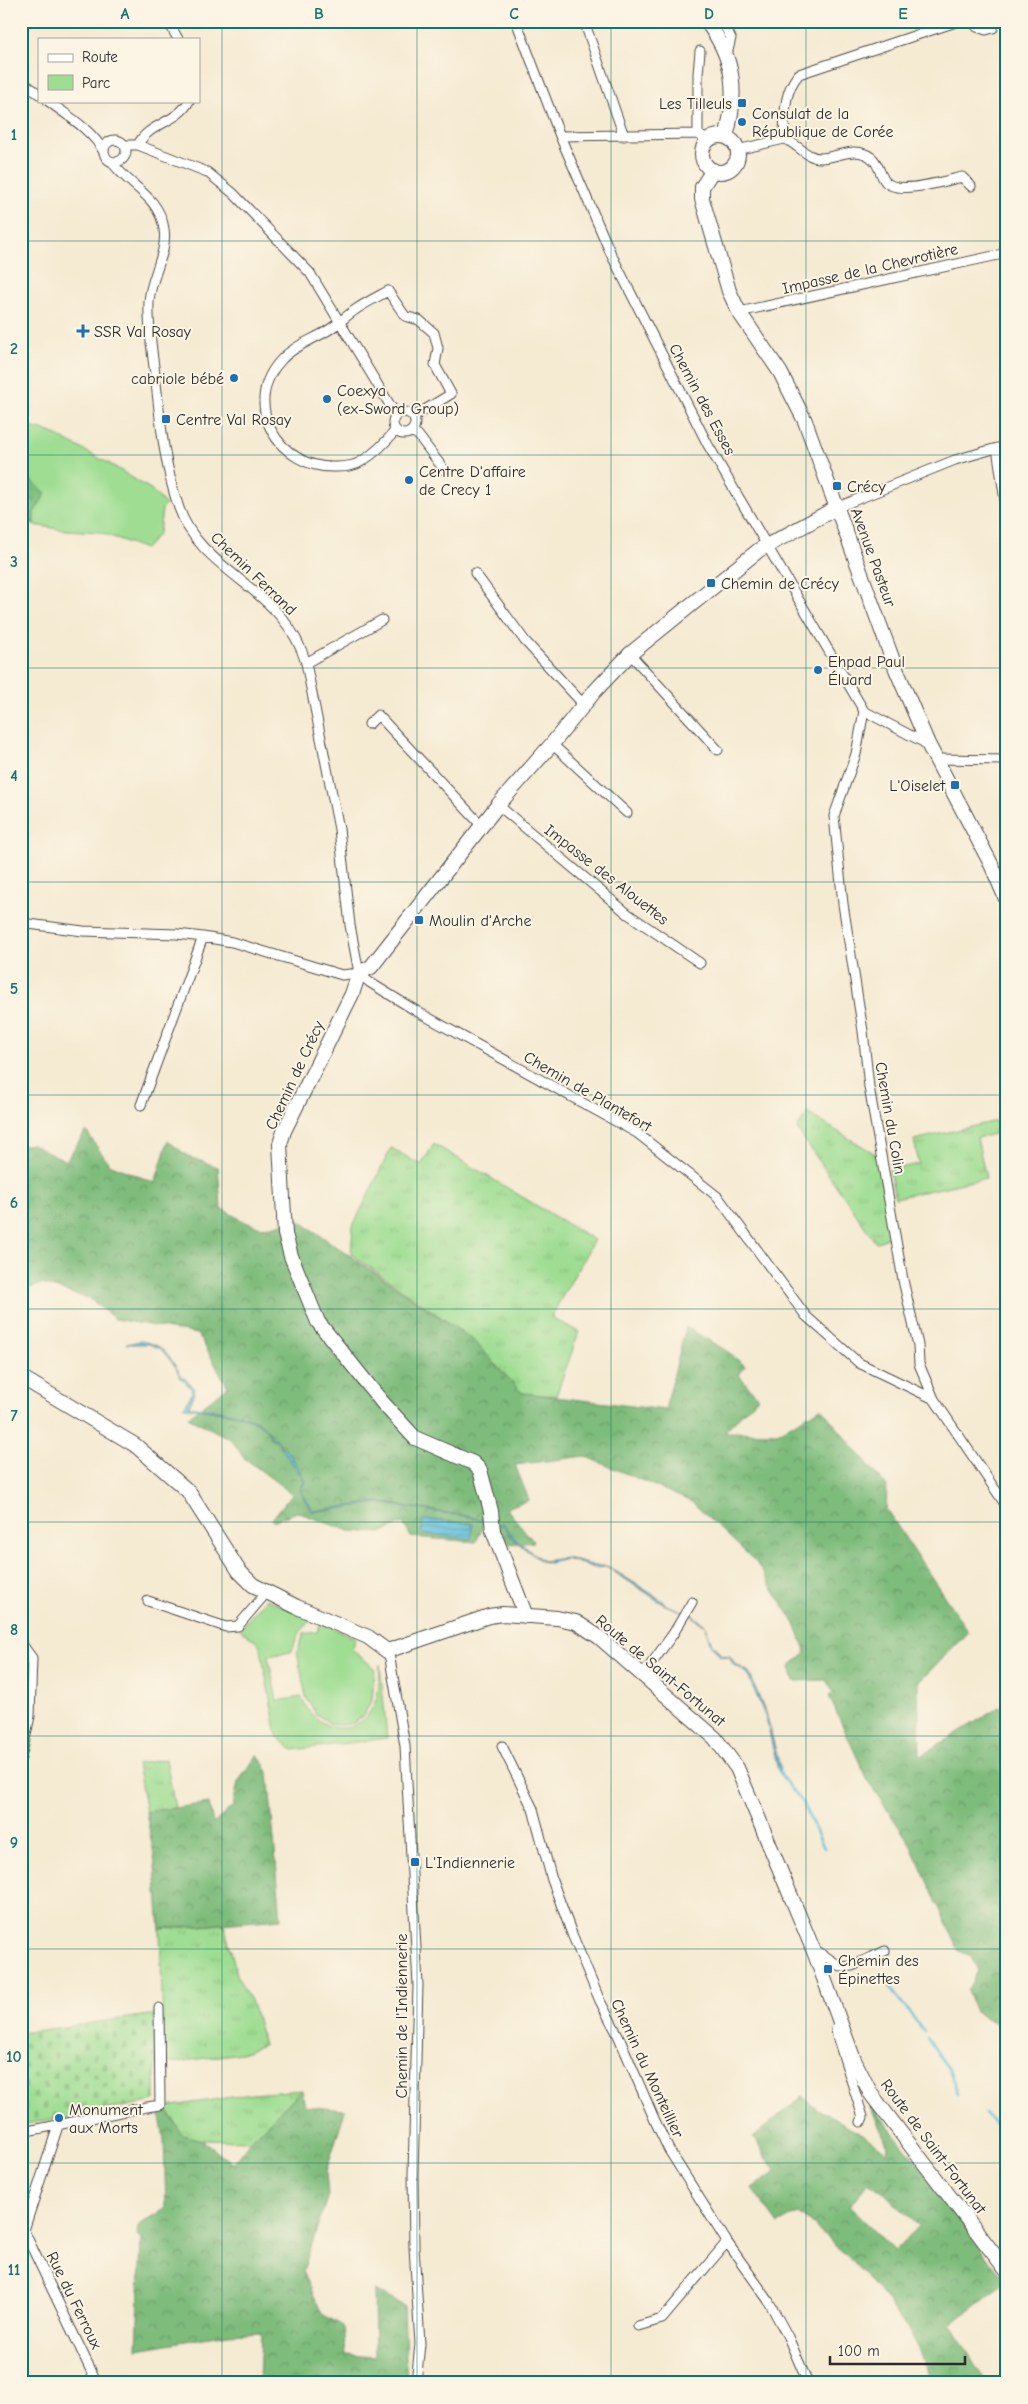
<svg xmlns="http://www.w3.org/2000/svg" width="1028" height="2404" font-family="'Comic Neue',sans-serif">
  <defs>
    <pattern id="grass-tufts" width="24" height="20" patternUnits="userSpaceOnUse" patternTransform="scale(1.25)"><rect width="24" height="20" fill="#9edd92"/><path d="M3 7l-1-3M5 7V3M7 7l1-3M15 17l-1-3M17 17v-4M19 17l1-3" fill="none" stroke="#88be7e"/></pattern>
    <pattern id="forest-crowns" width="20" height="18" patternUnits="userSpaceOnUse" patternTransform="scale(1.25)"><rect width="20" height="18" fill="#7ebc7c"/><path d="M2 6a3 3 0 1 1 6 0M12 15a3 3 0 1 1 6 0" fill="none" stroke="#679966"/></pattern>
    <pattern id="cemetery-stones" width="16" height="16" patternUnits="userSpaceOnUse" patternTransform="scale(1.25)"><rect width="16" height="16" fill="#9edd92"/><path d="M2 7V4a2 2 0 0 1 4 0v3zM10 15v-3a2 2 0 0 1 4 0v3z" fill="#88be7e"/></pattern>
    <pattern id="water-rules" width="6" height="5" patternUnits="userSpaceOnUse" patternTransform="scale(1.25)"><rect width="6" height="5" fill="#5cbeda"/><path d="M0 2.5h6" fill="none" stroke="#4c9bb1"/></pattern>
  </defs>
  <rect width="100%" height="100%" fill="#fcf5e5"/>
  <filter id="ink" filterUnits="userSpaceOnUse"><feTurbulence type="fractalNoise" baseFrequency=".02" numOctaves="2"/><feDisplacementMap in="SourceGraphic" scale="10" xChannelSelector="R" yChannelSelector="G"/><feConvolveMatrix kernelMatrix="1 2 1 2 8 2 1 2 1" color-interpolation-filters="sRGB"/></filter>
  <filter id="wash" filterUnits="userSpaceOnUse"><feTurbulence type="fractalNoise" baseFrequency=".0096" numOctaves="4" result="noise"/><feDisplacementMap in="SourceGraphic" scale="20" xChannelSelector="R" yChannelSelector="G"/><feGaussianBlur stdDeviation="1.12" result="paint"/><feColorMatrix in="noise" values="0 0 0 0 0 0 0 0 0 0 0 0 0 0 0 0 0 1.4 0 .05"/><feComposite in="paint" operator="in"/></filter>
  <g filter="url(#wash)">
    <rect width="100%" height="100%" fill="#f5ead2"/>
    <path fill="url(#grass-tufts)" stroke="#64845e" d="M807 1113 877 1155 893 1235 876 1243 797 1129Z
      M996 1121 999 1133 977 1138 986 1178 895 1198 889 1170 919 1164 914 1140Z
      M434 1144 594 1240 551 1317 579 1332 556 1396 521 1393 473 1340 351 1254 353 1226 391 1148 421 1165Z
      M166 1759 175 1808 146 1812 137 1764Z
      M224 1924 238 1978 253 2006 264 2044 247 2052 164 2064 160 1929Z
      M302 2090 250 2141 202 2140 182 2135 166 2107 252 2094Z"/>
    <path fill="url(#forest-crowns)" stroke="#547454" fill-rule="evenodd" d="M21 472 46 493 34 513V525L21 515Z
      M86 1131 109 1164 155 1183 168 1141 189 1157 218 1167 221 1208C252 1226 259 1234 295 1218L473 1340 522 1393 665 1410 686 1327 727 1351 745 1366 739 1375 758 1398 724 1432 777 1433 821 1408 887 1487 886 1509 968 1632 918 1683 920 1756 1003 1705 1007 1706V2029L975 2012 967 1991 978 1971 971 1956 959 1951 909 1842 868 1781 829 1696 833 1692 826 1680 794 1681 790 1666 806 1653 795 1624 756 1562 692 1502 585 1456 515 1465 529 1500 506 1508 534 1542 510 1544 487 1517 476 1542 411 1537 403 1523 381 1533 349 1531 297 1512 273 1521 272 1519 292 1494 243 1457 232 1440 188 1417 228 1387 198 1334 115 1319 90 1299 41 1284 21 1292V1146L32 1144 66 1161Z
      M258 1754 268 1772 281 1919 160 1929 154 1855 146 1812 209 1803 213 1824 233 1806 238 1782Z
      M302 2090 305 2106 345 2110 326 2172 328 2195 303 2271 322 2314 343 2326 346 2355 375 2357 374 2290 404 2306 407 2383H252L259 2381 261 2332 228 2334 137 2349 141 2240 137 2236 138 2226 166 2208 164 2139 159 2111 166 2107 182 2135 202 2140 233 2164 250 2141Z
      M803 2096 816 2108 864 2135 887 2153 888 2146 867 2099 947 2201 1005 2283 951 2324 986 2383H930C926 2370 923 2355 916 2343 888 2295 842 2247 798 2213L778 2224 752 2188 776 2172 753 2137ZM895 2180 885 2194 919 2226 895 2251 849 2206 868 2182 884 2193Z"/>
    <path fill="url(#cemetery-stones)" stroke="#64845e" d="M156 2014 155 2101 71 2116V2119L59 2118 21 2125V2033Z"/>
    <path fill="#9edd92" stroke="#64845e" d="M21 425 50 432 110 464 152 490 166 505 162 509 159 533 145 549 100 532 65 530 34 525V513L46 493 21 472Z
      M266 1599 313 1619 300 1632 291 1652 268 1656 277 1701 301 1697C305 1703 308 1712 314 1716 336 1737 364 1730 375 1702 380 1691 379 1675 380 1664L387 1738 293 1750 277 1736 260 1645 240 1629Z
      M321 1623 356 1638 352 1649 375 1669 372 1699 364 1715 354 1723 343 1725 331 1724 316 1714 306 1697 297 1652 304 1634 317 1632Z"/>
    <path fill="url(#water-rules)" stroke="#447482" d="M140 1341C167 1345 168 1356 181 1375 187 1382 194 1383 195 1393L189 1406C211 1410 265 1412 271 1438H276C278 1440 279 1442 280 1445 292 1453 299 1469 305 1482L301 1490 313 1511 377 1502 467 1516 488 1522 464 1516 379 1503 313 1512 304 1499 300 1489 304 1481C297 1467 282 1452 278 1441L270 1438C266 1412 206 1411 184 1407L192 1393 191 1388 180 1377 176 1367 161 1349 149 1344H126Z
      M423 1519 473 1524 471 1539 422 1534Z
      M503 1523 517 1541 543 1561 567 1558 594 1566H607L663 1601 666 1605 691 1614 705 1625 712 1644 721 1655 730 1656 734 1663 749 1672 767 1717 781 1771H778L766 1718 747 1673 733 1664 730 1657 720 1656 711 1645 705 1626 690 1614 665 1605 607 1567 595 1568 566 1559 549 1563 541 1561 515 1541 503 1525 500 1526 499 1524Z"/>
    <g fill="none" stroke-linecap="round" stroke-linejoin="round">
      <path stroke="#5cbeda" stroke-width="2.5" d="M779 1770 782 1777 803 1804 824 1848
        M882 1978 924 2031
        M927 2037 949 2070 958 2094
        M985 2113 1007 2136"/>
    </g>
  </g>
  <g filter="url(#ink)">
    <g fill="none" stroke-linecap="round" stroke-linejoin="round">
      <defs>
        <path id="street" d="M168 21 178 39
          M516 21 560 136 611 254 708 445 864 711 927 744
          M584 21 624 136
          M722 21 731 38 727 55
          M972 21 977 27 986 30 993 28 994 21
          M21 81 39 94
          M48 101C68 116 92 130 104 152
          M698 134V74L700 51
          M560 136 698 134 708 141
          M784 139C785 115 783 92 799 74L959 21
          M104 151a11 11 0 1 1 22 0a11 11 0 1 1-22 0Z
          M125 145H138L207 172 233 193 310 273 396 415
          M138 145C148 123 178 123 189 101
          M737 150 784 139C797 143 806 158 820 158 836 158 850 148 865 154 879 159 878 172 885 181 896 196 945 181 962 177L971 186
          M112 162C129 187 159 195 164 229 168 253 150 278 149 302 148 326 152 351 155 374 160 418 164 466 179 508 196 558 249 579 281 617 293 631 301 646 306 663L339 829 350 925 359 973
          M739 312 1007 253
          M393 423a11 11 0 1 1 22 0a11 11 0 1 1-22 0Z
          M396 430C386 442 374 454 362 461 355 466 344 467 336 467 279 470 239 403 282 359 294 346 312 340 327 331 337 325 345 317 355 310 365 303 377 297 388 291L405 316 419 320 434 333 438 348 435 365 451 394 413 417
          M411 431 418 435 445 471
          M997 448 1007 514
          M838 507 955 460 997 448 1007 450
          M475 573 525 641 584 705
          M630 654 718 750
          M306 663 382 620
          M864 711 856 754 834 816 843 904 863 1031 869 1087 903 1280 918 1345 919 1364 934 1399 1007 1507
          M369 724 378 715 482 826
          M552 744 627 813
          M934 759 1007 760
          M498 805 628 914 700 963
          M21 923 83 931 177 934 203 937 232 942 342 975 359 973
          M359 973 369 982 418 1012 637 1133 718 1197 806 1316 859 1363 934 1399
          M141 1105 203 937
          M148 1601 226 1627 238 1626 267 1592
          M21 1643 32 1658 30 1716 21 1758
          M387 1651 390 1659 405 1746 418 1985 413 2174 414 2247 420 2344 416 2383
          M644 1674 673 1634 692 1602
          M502 1746 533 1809 552 1880 572 1934 600 2001 618 2035 656 2123 669 2150 727 2242 768 2300 788 2337 808 2383
          M815 1954 819 1952 841 1967 852 1966 885 1951
          M841 2028 836 2029 837 2036 863 2117 861 2122
          M21 2132C68 2124 113 2112 160 2105L159 2008
          M21 2194 28 2216
          M24 2231 97 2383
          M21 2239 58 2126
          M638 2326 662 2319 727 2242"/>
        <path id="secondary" d="M706 21C735 58 738 93 726 137
          M702 154a18 18 0 1 1 36 0a18 18 0 1 1-36 0Z
          M713 170 702 187V199L729 291 739 312 780 372 805 421 896 669 928 744 991 864 1007 901
          M21 1377 135 1445 188 1491 239 1571 253 1585 297 1607 368 1637 387 1651 489 1616 503 1614 557 1618 576 1622 599 1637 715 1738 737 1768 757 1815 815 1954 854 2060 871 2094 1007 2271
          M526 1616 493 1531 491 1511 480 1470 473 1463 415 1438 382 1402 318 1322 291 1256 285 1234 280 1144 284 1131 352 994 359 973 371 967 498 805 552 744 594 692 630 654 759 550 838 507"/>
      </defs>
      <use href="#street" stroke="#494844" stroke-width="11"/>
      <use href="#secondary" stroke="#494844" stroke-width="16"/>
      <use href="#street" stroke="#fff" stroke-width="9"/>
      <use href="#secondary" stroke="#fff" stroke-width="14"/>
    </g>
  </g>
  <path fill="none" stroke="#0f766e" stroke-width="1" stroke-opacity="0.55" d="M222 21V2383M417 21V2383M611 21V2383M806 21V2383M21 241H1007M21 455H1007M21 668H1007M21 882H1007M21 1095H1007M21 1309H1007M21 1522H1007M21 1736H1007M21 1949H1007M21 2163H1007"/>
  <g fill="#1f6fb2" stroke="#fcf5e5" stroke-width="2">
    <rect x="737" y="98" width="10" height="10" rx="2.5"/>
    <circle cx="742" cy="122" r="5"/>
    <path d="M80.5 323.5h5v5h5v5h-5v5h-5v-5h-5v-5h5z"/>
    <circle cx="234" cy="378" r="5"/>
    <circle cx="327" cy="399" r="5"/>
    <rect x="161" y="414" width="10" height="10" rx="2.5"/>
    <circle cx="409" cy="480" r="5"/>
    <rect x="832" y="481" width="10" height="10" rx="2.5"/>
    <rect x="706" y="578" width="10" height="10" rx="2.5"/>
    <circle cx="818" cy="670" r="5"/>
    <rect x="950" y="780" width="10" height="10" rx="2.5"/>
    <rect x="414" y="915" width="10" height="10" rx="2.5"/>
    <rect x="410" y="1857" width="10" height="10" rx="2.5"/>
    <rect x="823" y="1964" width="10" height="10" rx="2.5"/>
    <circle cx="59" cy="2118" r="5"/>
  </g>
  <g text-anchor="middle" stroke-width="4" stroke-linejoin="round" paint-order="stroke">
    <g font-size="16" fill="#2b2b2b" stroke="#fcf5e5" text-anchor="start">
      <text x="732" y="109" text-anchor="end">Les Tilleuls</text>
      <text x="752" y="119">Consulat de la<tspan x="752" dy="18">République de Corée</tspan></text>
      <text x="94" y="337">SSR Val Rosay</text>
      <text x="224" y="384" text-anchor="end">cabriole bébé</text>
      <text x="337" y="396">Coexya<tspan x="337" dy="18">(ex-Sword Group)</tspan></text>
      <text x="176" y="425">Centre Val Rosay</text>
      <text x="419" y="477">Centre D'affaire<tspan x="419" dy="18">de Crecy 1</tspan></text>
      <text x="847" y="492">Crécy</text>
      <text x="721" y="589">Chemin de Crécy</text>
      <text x="828" y="667">Ehpad Paul<tspan x="828" dy="18">Éluard</tspan></text>
      <text x="945" y="791" text-anchor="end">L'Oiselet</text>
      <text x="429" y="926">Moulin d'Arche</text>
      <text x="425" y="1868">L'Indiennerie</text>
      <text x="838" y="1966">Chemin des<tspan x="838" dy="18">Épinettes</tspan></text>
      <text x="69" y="2115">Monument<tspan x="69" dy="18">aux Morts</tspan></text>
    </g>
    <g font-size="16" fill="#2b2b2b" stroke="#fcf5e5">
      <text transform="translate(870 268) rotate(-13)" y="6">Impasse de la Chevrotière</text>
      <text transform="translate(703 399) rotate(62)" y="6">Chemin des Esses</text>
      <text transform="translate(874 557) rotate(70)" y="6">Avenue Pasteur</text>
      <text transform="translate(254 573) rotate(44)" y="6">Chemin Ferrand</text>
      <text transform="translate(607 874) rotate(38)" y="6">Impasse des Alouettes</text>
      <text transform="translate(294 1075) rotate(-65)" y="6">Chemin de Crécy</text>
      <text transform="translate(588 1091) rotate(30)" y="6">Chemin de Plantefort</text>
      <text transform="translate(891 1118) rotate(80)" y="6">Chemin du Colin</text>
      <text transform="translate(661 1670) rotate(40)" y="6">Route de Saint-Fortunat</text>
      <text transform="translate(401 2016) rotate(-90)" y="6">Chemin de l'Indiennerie</text>
      <text transform="translate(648 2068) rotate(65)" y="6">Chemin du Monteillier</text>
      <text transform="translate(934 2146) rotate(53)" y="6">Route de Saint-Fortunat</text>
      <text transform="translate(75 2300) rotate(64)" y="6">Rue du Ferroux</text>
    </g>
  </g>
  <rect width="1028" height="2404" fill="none" stroke="#fcf5e5" stroke-width="55"/>
  <rect x="38" y="38" width="162" height="65" fill="#fcf5e5" stroke="#a8a49b"/>
  <rect x="48" y="54" width="25" height="8" fill="#ffffff" stroke="#a8a49b"/>
  <text x="82" y="62" font-size="15" fill="#2b2b2b">Route</text>
  <rect x="48" y="75" width="25" height="15" fill="#9edd92" stroke="#a8a49b"/>
  <text x="82" y="88" font-size="15" fill="#2b2b2b">Parc</text>
  <path d="M830 2356v8h135v-8" fill="none" stroke="#2b2b2b" stroke-width="2.5"/>
  <text x="838" y="2356" font-size="15" fill="#2b2b2b" stroke="#fcf5e5" stroke-width="4" paint-order="stroke">100 m</text>
  <rect x="28" y="28" width="972" height="2348" fill="none" stroke="#0f766e" stroke-width="2"/>
  <g font-size="16" text-anchor="middle" font-weight="bold" fill="#0f766e">
    <text x="125" y="19">A</text>
    <text x="319" y="19">B</text>
    <text x="514" y="19">C</text>
    <text x="709" y="19">D</text>
    <text x="903" y="19">E</text>
    <text x="14" y="140">1</text>
    <text x="14" y="354">2</text>
    <text x="14" y="567">3</text>
    <text x="14" y="781">4</text>
    <text x="14" y="994">5</text>
    <text x="14" y="1208">6</text>
    <text x="14" y="1421">7</text>
    <text x="14" y="1635">8</text>
    <text x="14" y="1848">9</text>
    <text x="14" y="2062">10</text>
    <text x="14" y="2275">11</text>
  </g>
</svg>
